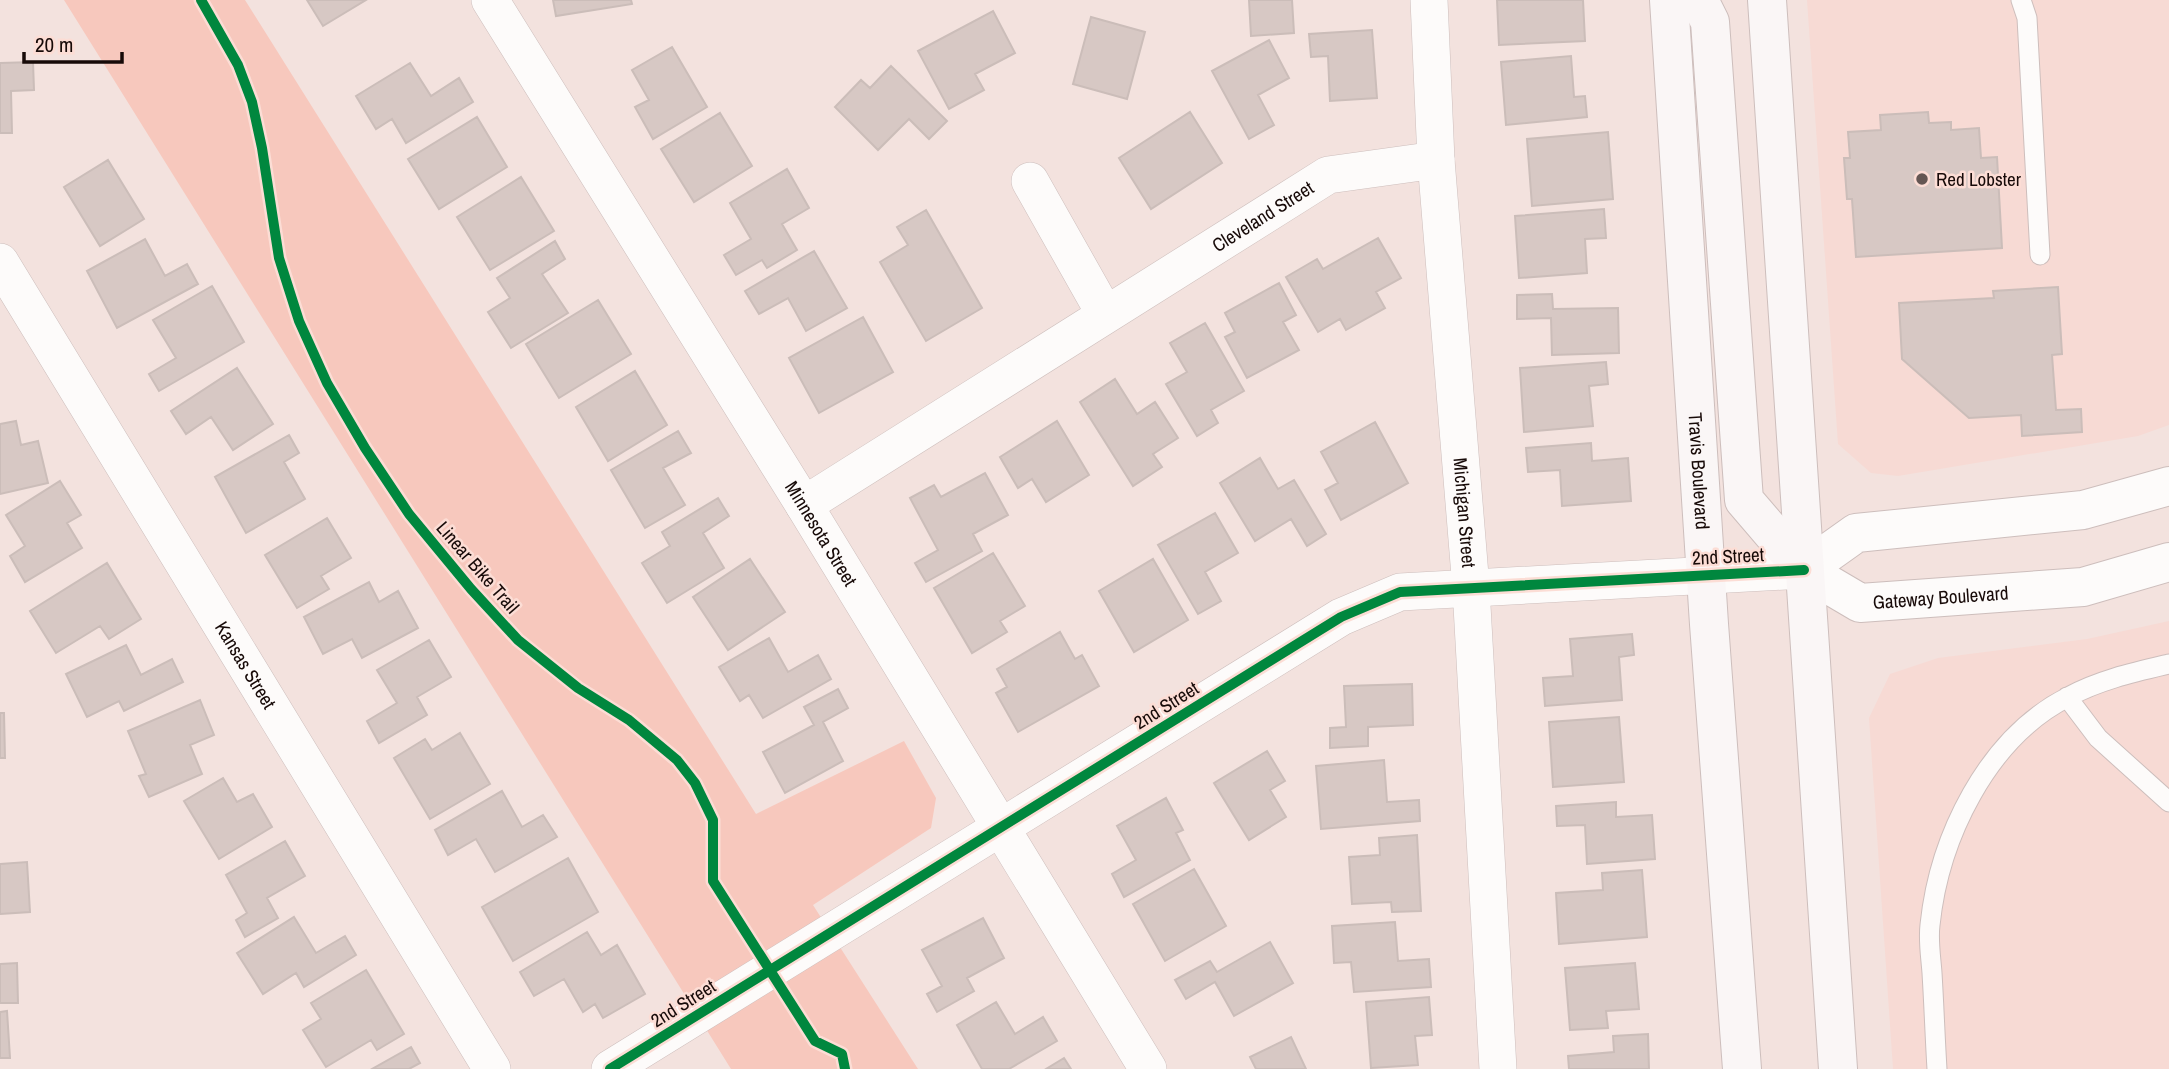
<svg xmlns="http://www.w3.org/2000/svg" width="2169" height="1069" font-family="'Archivo Narrow',sans-serif">
  <rect width="100%" height="100%" fill="#f3e2de"/>
  <path fill="#f7dad4" d="M1807 0H2169V425L2138 436 1898 476 1871 473 1838 444Z
    M2169 621V1069H1893L1869 718 1890 674 1938 658 2087 639Z"/>
  <path fill="#f7c8bd" d="M64 0H245L756 814 904 741 936 798 931 828 813 905 918 1069H731Z"/>
  <path fill="#d7c8c4" stroke="#cbbdb9" stroke-width="2" d="M307 0H366L323 26Z
    M553 0H631L632 4 556 16Z
    M1249 0H1292L1294 33 1251 36Z
    M1497 0H1583L1585 41 1499 45Z
    M993 11 1015 53 975 74 984 90 949 109 918 51Z
    M1091 17 1145 32 1127 99 1073 84Z
    M1372 30 1377 98 1330 101 1328 56 1311 57 1309 34Z
    M1269 40 1289 78 1258 95 1274 125 1249 139 1212 71Z
    M672 47 707 107 653 139 635 107 649 100 632 70Z
    M1571 56 1574 97 1585 96 1587 117 1506 125 1501 62Z
    M33 62 34 90 11 91 12 133H0V63Z
    M410 63 431 96 459 78 473 102 406 143 392 119 376 129 356 96Z
    M891 66 947 121 929 139 909 119 878 150 835 107 861 80 870 88Z
    M1190 112 1222 163 1151 209 1119 158Z
    M1928 112 1929 123 1951 122V130L1979 128 1981 158 1997 157 2002 248 1856 257 1852 199H1847L1844 158H1850L1848 132 1881 130 1880 115Z
    M720 113 752 166 694 202 661 149Z
    M477 117 507 167 439 209 408 159Z
    M1608 132 1613 199 1532 206 1527 139Z
    M108 160 144 219 100 246 64 187Z
    M787 169 809 208 782 224 797 250 767 268 762 260 736 275 724 255 751 239 730 203Z
    M521 177 554 231 490 270 457 217Z
    M1604 209 1606 238 1585 239 1587 273 1519 278 1515 216Z
    M926 210 982 308 926 341 880 262 908 245 897 227Z
    M1378 238 1401 278 1376 292 1385 308 1346 330 1340 319 1318 332 1286 277 1317 259 1323 269Z
    M145 239 165 276 187 264 198 284 117 328 87 271Z
    M555 241 565 259 542 274 568 313 511 348 488 312 510 298 497 278Z
    M814 251 847 308 806 331 788 298 759 314 745 291Z
    M1279 283 1296 315 1283 322 1299 350 1247 378 1225 337 1235 332 1225 313Z
    M212 286 244 342 159 391 149 374 176 358 153 320Z
    M2058 287 2062 354 2052 355 2056 410 2081 409 2082 432 2022 436 2021 415 1969 418 1902 359 1899 303 1994 298 1993 291Z
    M1552 294 1553 309 1618 308 1619 353 1552 355 1551 318 1517 319V295Z
    M598 300 631 354 559 398 526 344Z
    M863 317 893 372 819 413 789 358Z
    M1205 323 1244 391 1211 410 1218 423 1197 436 1166 384 1187 372 1170 343Z
    M1606 362 1608 384 1589 386 1593 426 1524 432 1520 368Z
    M237 368 273 424 233 450 211 417 186 434 171 411Z
    M635 371 667 425 608 461 576 407Z
    M1115 379 1137 414 1155 402 1178 438 1153 454 1162 467 1133 486 1080 402Z
    M16 421 21 445 38 441 48 483 0 494V424Z
    M1057 421 1089 475 1046 502 1032 479 1018 488 1000 457Z
    M1375 422 1408 483 1341 520 1325 490 1338 483 1321 452Z
    M678 431 691 453 663 468 685 505 645 528 611 470Z
    M289 435 299 453 284 462 305 499 246 533 215 477Z
    M1591 443 1592 461 1628 458 1631 501 1562 506 1560 470 1528 472 1526 448Z
    M1260 458 1278 489 1294 480 1326 534 1307 546 1291 519 1255 541 1220 483Z
    M985 473 1008 515 973 534 982 551 926 582 915 563 938 550 910 498 934 485 941 497Z
    M60 481 81 515 67 523 82 548 25 582 10 556 25 546 6 515Z
    M718 498 729 516 703 533 724 568 667 603 642 563 670 546 662 532Z
    M1215 513 1238 553 1205 572 1221 601 1198 614 1158 545Z
    M327 518 351 558 321 576 329 589 297 608 265 555Z
    M993 553 1025 606 1000 621 1007 632 972 653 934 588Z
    M750 559 785 612 728 650 693 597Z
    M1153 559 1188 620 1134 652 1099 591Z
    M107 563 141 619 109 639 100 626 56 653 30 611Z
    M369 582 379 602 398 591 418 628 362 658 352 639 323 654 304 617Z
    M1060 632 1075 659 1082 655 1099 686 1018 732 996 693 1007 687 997 669Z
    M1632 634 1634 655 1619 657 1622 700 1545 706 1543 678 1573 676 1570 639Z
    M769 638 788 672 818 655 831 679 763 718 749 695 740 701 719 667Z
    M429 640 451 677 417 697 427 715 379 743 367 721 397 703 377 670Z
    M126 645 141 675 172 659 183 682 124 711 119 701 87 717 66 674Z
    M1412 684 1413 725 1368 727V746L1330 748V728L1346 727 1344 686Z
    M838 689 848 708 823 722 843 761 785 793 763 752 814 725 804 707Z
    M200 700 214 735 190 745 202 774 149 797 139 776 146 774 128 731Z
    M0 713H4L5 758H0Z
    M1619 717 1624 782 1553 787 1549 722Z
    M460 733 490 784 430 819 394 758 425 739 432 750Z
    M1267 751 1285 781 1270 790 1286 817 1249 840 1214 783Z
    M1384 760 1387 802 1419 800 1420 821 1321 829 1316 766Z
    M223 778 237 802 253 794 272 827 219 859 184 801Z
    M502 791 522 827 543 815 557 837 495 872 476 839 448 855 435 830Z
    M1166 798 1183 830 1176 833 1190 860 1124 897 1112 874 1136 860 1117 826Z
    M1616 802V817L1652 815 1655 859 1587 864 1585 825 1557 826 1556 806Z
    M1417 835 1421 911 1392 912 1391 902 1352 904 1349 857 1380 855 1379 838Z
    M285 841 305 876 267 898 278 918 245 937 236 920 247 913 226 875Z
    M568 858 598 912 513 961 482 907Z
    M27 862 30 912 0 914V864Z
    M1194 869 1226 926 1165 961 1133 904Z
    M1642 870 1647 937 1559 944 1556 893 1603 890 1602 873Z
    M294 917 316 953 345 936 356 955 304 987 296 973 263 994 237 953Z
    M983 918 1004 958 967 978 974 991 937 1012 927 994 942 986 922 950Z
    M1395 922 1398 961 1429 959 1431 987 1354 992 1351 962 1334 963 1332 926Z
    M587 932 601 955 617 945 645 994 603 1018 595 1004 583 1012 564 979 534 996 520 972Z
    M1270 942 1293 983 1234 1016 1215 982 1186 999 1175 980 1210 961 1217 972Z
    M17 963 18 1003H0V964Z
    M1635 963 1639 1009 1606 1011 1608 1028 1570 1030 1565 968Z
    M366 970 404 1034 377 1050 371 1040 326 1067 303 1030 321 1019 311 1003Z
    M1429 997 1432 1035 1415 1036 1418 1065 1371 1068 1366 1002Z
    M996 1002 1015 1034 1043 1017 1057 1041 1009 1069H982L957 1025Z
    M7 1011 10 1058H0V1012Z
    M1648 1034 1649 1069H1569L1568 1056 1614 1052 1613 1036Z
    M1291 1037 1306 1069H1256L1250 1057Z
    M411 1047 420 1063 409 1069H372Z
    M1064 1058 1071 1069H1046Z"/>
  <g fill="none" stroke-linecap="round" stroke-linejoin="round">
    <defs>
      <path id="service" d="M2021 0 2027 18 2040 255
        M2067 697 2098 738 2169 802
        M1937 1069C1935 1037 1934 1005 1932 973 1931 958 1928 941 1930 925 1939 838 1987 738 2068 697 2099 680 2135 672 2169 664"/>
      <g id="minor">
        <path id="s1" d="M490 0 804 505 1148 1069"/>
        <path id="s2" d="M1429 0 1436 160 1471 588 1498 1069"/>
        <path d="M1030 181 1105 314"/>
        <path id="s3" d="M0 262 492 1069"/>
        <path id="s4" d="M804 505 1328 175 1436 160"/>
        <path d="M610 1069 1341 617 1400 592 1804 570"/>
      </g>
      <g id="tertiary">
        <path id="s5" d="M2169 486 2083 510 1856 533 1804 570 1860 603 2083 587 2169 562"/>
      </g>
      <g id="secondary">
        <path id="s6" d="M1669 0 1709 624 1742 1069"/>
        <path d="M1699 0 1710 22 1744 500 1804 570"/>
        <path d="M1767 0 1838 1069"/>
      </g>
    </defs>
    <use href="#service" stroke="#cdbebc" stroke-width="21"/>
    <use href="#minor" stroke="#cdbebc" stroke-width="38"/>
    <use href="#tertiary" stroke="#cdbebc" stroke-width="40"/>
    <use href="#secondary" stroke="#cdbebc" stroke-width="40"/>
    <use href="#service" stroke="#fdfbfa" stroke-width="19"/>
    <use href="#minor" stroke="#fdfbfa" stroke-width="37"/>
    <use href="#tertiary" stroke="#fdfbfa" stroke-width="38"/>
    <use href="#secondary" stroke="#faf6f6" stroke-width="38"/>
    <defs>
      <path id="cycleway" d="M201 0 238 65 252 102 262 148 279 258 299 321 327 383 365 448 409 514 471 589 518 640 578 688 629 720 677 760 695 783 713 820V881L815 1041 842 1054 845 1069
        M610 1069 1341 617 1400 592 1804 570"/>
    </defs>
    <use href="#cycleway" stroke="#fcddd5" stroke-width="15"/>
    <use href="#cycleway" stroke="#00873e" stroke-width="10"/>
  </g>
  <circle fill="#645653" stroke="#fcddd5" stroke-width="2.5" cx="1922" cy="179" r="7"/>
  <g text-anchor="middle" stroke-width="5" stroke-linejoin="round" paint-order="stroke">
    <g font-size="19" fill="#170a08" stroke="#fcddd5" text-anchor="start">
      <text x="1936" y="186">Red Lobster</text>
    </g>
    <g font-size="19" fill="#170a08" stroke="#fcddd5">
      <text dy="7" stroke="none"><textPath href="#s4" startOffset="542">Cleveland Street</textPath></text>
      <text dy="7" stroke="none"><textPath href="#s6" startOffset="472">Travis Boulevard</textPath></text>
      <text dy="7" stroke="none"><textPath href="#s2" startOffset="514">Michigan Street</textPath></text>
      <text dy="7" stroke="none"><textPath href="#s1" startOffset="628">Minnesota Street</textPath></text>
      <text transform="translate(1728 556) rotate(-3)" y="7">2nd Street</text>
      <text transform="translate(478 567) rotate(49)" y="7">Linear Bike Trail</text>
      <text dy="7" stroke="none"><textPath href="#s5" startOffset="527">Gateway Boulevard</textPath></text>
      <text dy="7" stroke="none"><textPath href="#s3" startOffset="472">Kansas Street</textPath></text>
      <text transform="translate(1166 705) rotate(-32)" y="7">2nd Street</text>
      <text transform="translate(683 1003) rotate(-32)" y="7">2nd Street</text>
    </g>
  </g>
  <path d="M24 52v10h98v-10" fill="none" stroke="#170a08" stroke-width="3.5"/>
  <text x="35" y="52" font-size="21" fill="#170a08" stroke="#fcddd5" stroke-width="5" paint-order="stroke">20 m</text>
</svg>
